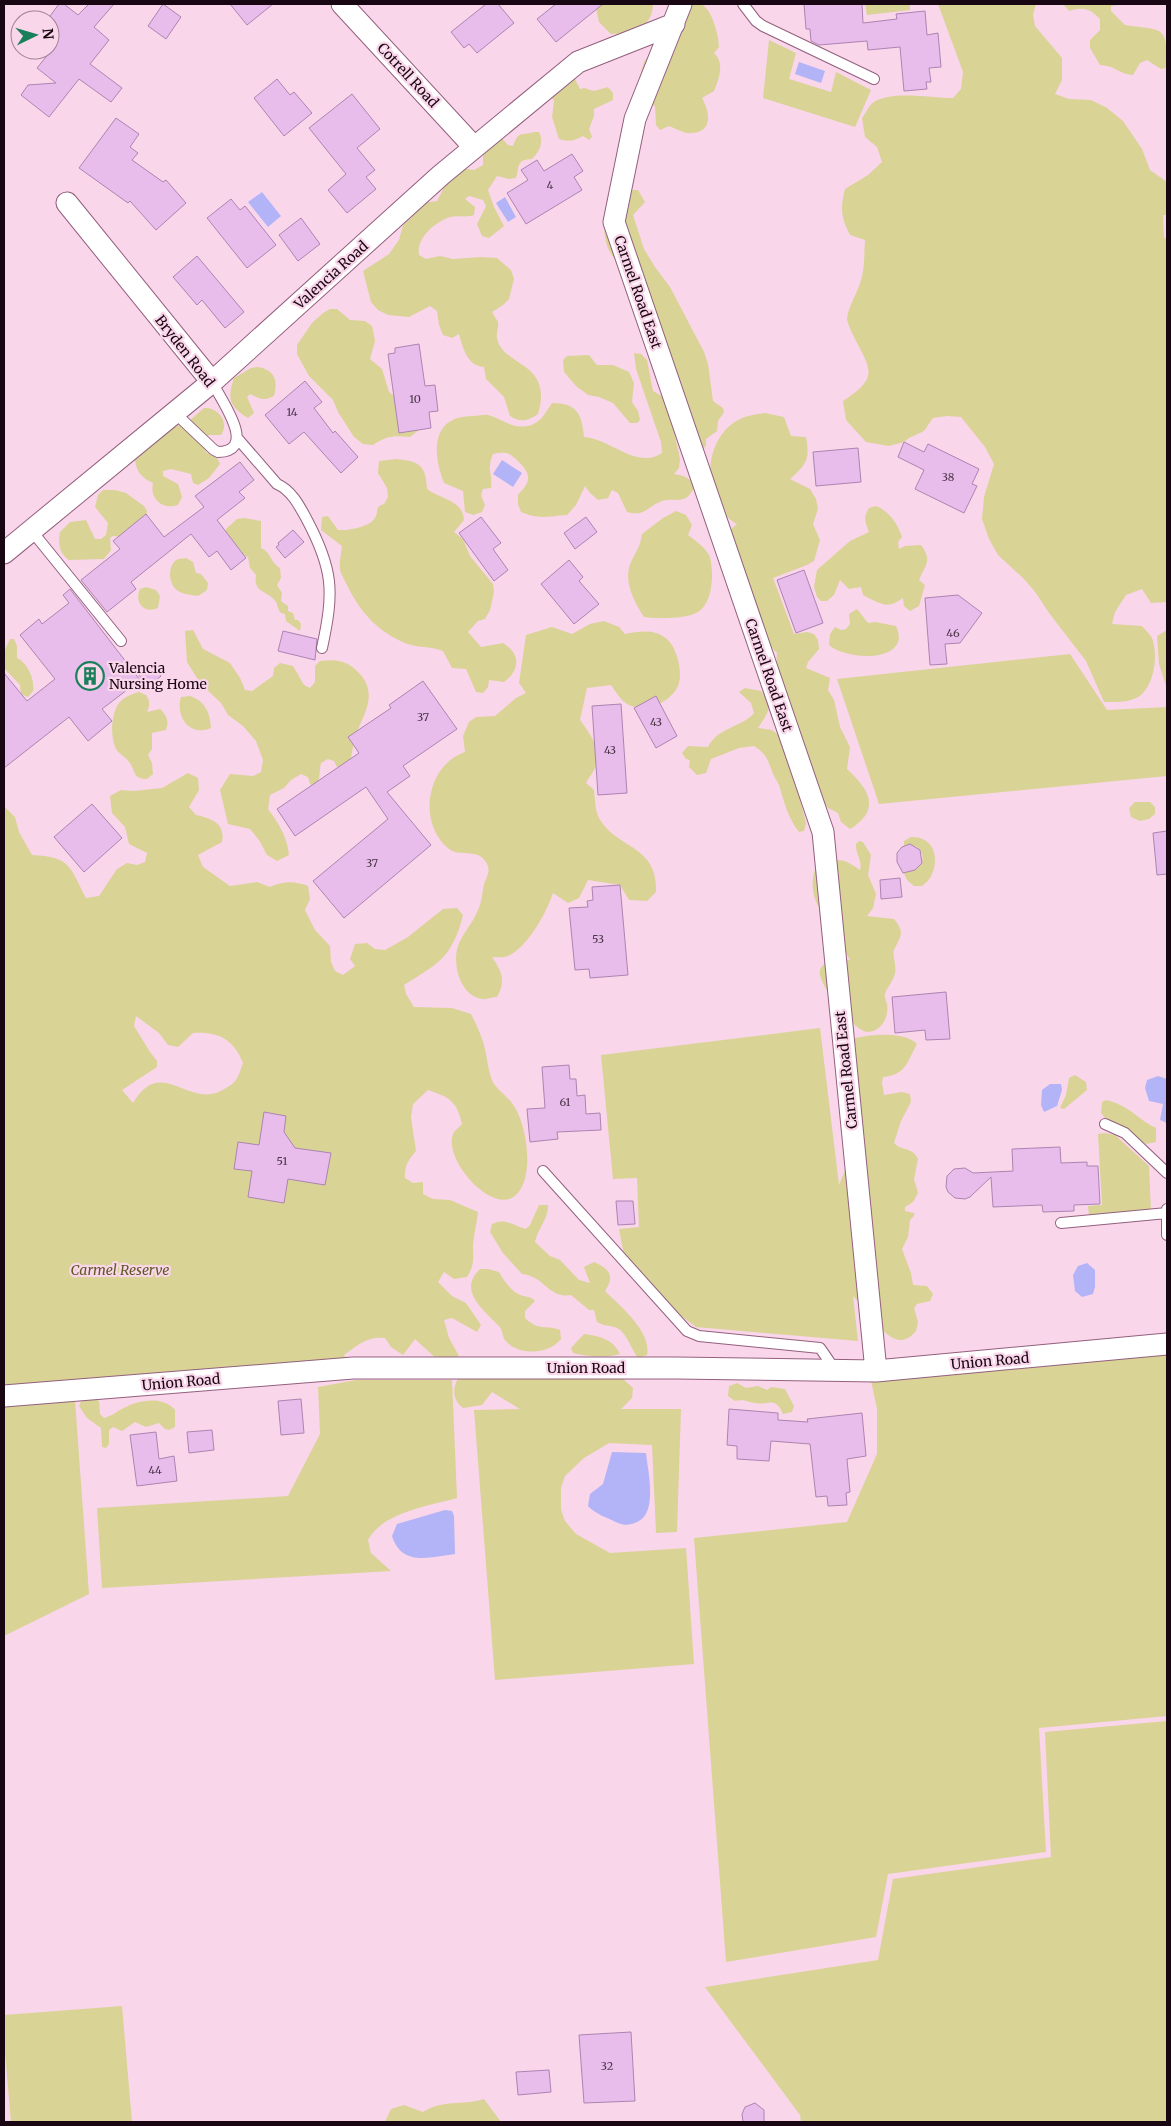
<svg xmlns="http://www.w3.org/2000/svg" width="1171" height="2126" font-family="Merriweather,serif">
  <rect width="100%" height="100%" fill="#fad6ea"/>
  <path fill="#d9d396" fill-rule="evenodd" d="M595 4H653C652 29 633 33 611 34L599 22Z
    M683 4C688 4 695 2 700 4 712 7 719 37 719 47L714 53C725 63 719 79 714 91L702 98C710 112 713 132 692 133 685 134 676 129 669 126L660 130 656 125 655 106 648 104 637 87 644 62Z
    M865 4H910V10L867 15Z
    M938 4H1036L1033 15 1035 26 1062 58V80L1055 94 1069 99 1091 100 1107 108 1123 121 1142 149 1150 170 1167 182V215H1163L1164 237 1167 240V602L1151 603 1142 589 1126 595 1115 612 1112 624 1142 626C1145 630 1150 634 1152 638 1158 655 1155 681 1142 694 1133 703 1116 702 1104 702L1086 661 1049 613 1036 593 1024 579 998 555 989 539 982 519 984 497 994 464 985 447 961 417 947 416 933 418 924 431 909 438 904 442 889 446 866 442 846 420 843 401C882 376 869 368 852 333 850 328 847 323 847 318 849 306 855 297 859 286 865 272 864 255 865 240L850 235C841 217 840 209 845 189L868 175 882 162 877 147 865 137 862 118C866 113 869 105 874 102 891 90 933 98 953 98L961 89 963 72Z
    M1063 4H1124L1111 6V11L1125 25C1164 31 1167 24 1167 68L1161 69 1147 60 1140 63 1133 75C1118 74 1117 66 1100 65L1090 48V40L1100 30V19C1089 8 1083 7 1069 11Z
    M769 40 796 53 789 79 831 92 836 72 871 90 855 127 763 98Z
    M573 75 580 89 584 88 594 91 608 87 613 93V100L594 109V116L589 129 592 137 589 140 583 136C574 141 568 142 559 139L552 117 554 101 546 88Z
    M534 132H539C544 142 540 151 532 159 516 160 520 165 516 178L509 179 497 176 488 190 494 207 504 226 489 238 482 236 477 224 486 206 483 200 469 196 465 199 475 207 474 215C466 218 458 215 450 217 435 222 416 238 419 255L426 259 440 256 453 259 481 257 497 258 511 270 514 279 509 299 503 305 492 312 498 322C499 327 496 333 497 338 502 367 554 361 538 414 527 421 521 423 510 416L504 397 486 379 484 367C467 366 463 348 459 334L452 338 443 335 439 325 437 311 430 306 409 317 388 315 378 310 371 302 363 271 389 254 399 240 403 225 411 218 416 207 423 203 437 201 443 190 441 175 459 168 474 170 483 165V144L499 135 508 145 513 146C519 130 521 136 534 132Z
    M631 190H638L645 202 633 215 644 249 655 267 670 287 704 352 708 364 713 401 723 408 724 412 718 421 717 431 706 439V445L701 453 619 263C600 248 603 218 608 196Z
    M330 309H337L350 320 365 321 372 326 375 341 370 359 382 369 389 392 398 399 419 430 410 437C395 435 385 436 373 445L363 444 354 437 338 412 333 400 309 376 297 354V345L312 323 323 313Z
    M634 353 641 354 647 360 653 391 667 399 680 459 679 468 674 474C685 476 691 477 694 488 691 493 688 498 683 499 678 501 672 499 667 500 650 502 647 518 627 512L618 493 612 490 608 498 598 500 590 493 585 486 576 505 567 515C548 516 539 520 521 512L518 504V495C522 490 528 485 528 478 529 470 516 458 509 454 504 452 498 453 493 454 486 471 493 472 491 488L483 489 481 495 485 505 482 512 473 515 465 512 463 491 444 483C432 452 431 416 473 416 478 416 484 414 488 415 503 419 511 429 528 426 540 424 546 412 552 403 577 403 582 414 584 437 611 439 637 470 662 453L661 442 636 369Z
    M589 355 597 365H613L629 372 634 383 632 402 638 411 640 420 637 423H630L613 403 599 397 588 395 576 386 564 372 563 360 567 356Z
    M258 367C275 370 278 380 274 396 264 401 260 399 250 394L247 397 254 413 248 418C229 406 227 399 234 378L251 368Z
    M204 408C218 407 230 422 221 435H209L202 442 206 452 217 458 220 464 209 478 198 485 193 483 191 474 171 469 163 471V476L178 484 182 497 178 505C163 510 149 499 153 483 140 477 135 470 135 456L170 429 189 421Z
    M765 413 784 417 791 436 806 437C810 459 807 464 790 479L810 489 816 499 818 509 813 524 820 540 814 561 807 565 773 578 794 634 807 632 814 634 818 640 819 649 808 662 806 668 830 678 828 690 834 700 840 727 850 747 847 769C870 790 881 810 850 829L841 822 838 813 828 808 819 795 776 670 777 653C763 640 758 621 756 602L748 596 729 531 737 524C727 519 724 512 719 504 702 476 710 432 742 418 749 415 757 414 765 413Z
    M396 459C419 461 426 465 427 489 440 499 463 500 464 520L454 532 463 539 470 556 493 584 494 592 490 610 485 619 478 621 468 632 481 647 503 643C521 654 520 670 504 682L489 680 488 687 483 693 476 692 466 669 452 668 443 651C430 646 417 648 405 643 379 632 363 615 350 591 347 584 342 577 340 570 339 563 341 554 342 546L321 530 322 517 328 516 338 530C348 531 372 527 376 516 378 510 376 506 384 504L388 497 387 488 378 473 379 461Z
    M103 490H115L126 493 144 506 147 511 146 520 122 537 113 536 110 538 111 550 104 559 69 560C59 553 58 544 60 532L70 522 86 520 95 539H101L106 535 108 523 95 507 98 495Z
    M876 506C889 511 898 524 902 537L898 542 899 549 905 546 921 545C933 561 925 565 919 580L925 585 919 606 910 611 904 606 903 598C899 600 896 603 892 604 883 607 871 599 863 595L861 587 849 589 840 580 834 595 827 601H821L817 597 814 587 817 570 850 541 869 532C865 522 863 517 869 508Z
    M676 511 686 515 692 525 688 535C695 540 707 549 710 557 714 573 713 603 698 612 687 619 656 619 644 617 635 603 625 585 629 568 632 556 640 550 642 534L663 518Z
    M244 518 261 521V548C272 553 269 561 280 568L281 578 277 585 282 593 281 601 288 606V611L293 613 295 620H298L301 624 300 631 286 621 285 614 281 613C278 610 278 606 276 602 268 590 253 594 256 575L250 568 248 557 241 554 226 540V529L237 519Z
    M186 558 193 562 196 573 201 574 208 583 207 590 198 596C191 595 183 594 178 591 169 585 167 569 175 561 178 558 182 559 186 558Z
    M146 587 156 590 160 596 158 608C144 614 134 603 140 589Z
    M857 609 868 623 875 622 896 626C913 662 849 662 829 645L830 634 835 627 841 630 846 629 850 624 849 614Z
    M604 621 619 627 625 634C651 628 671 631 678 660 680 667 681 679 678 686 670 703 646 713 629 705 621 701 616 692 611 685L587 688 580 720C589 733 602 748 596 765 594 772 589 777 586 783L594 790C595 798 595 809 598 816 615 850 658 843 656 892L647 901 629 900 620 885 588 880 579 898 568 903 553 893C547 912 527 948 508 956 503 958 497 957 492 957 502 972 506 980 497 997 492 997 486 1000 482 999 460 996 452 964 458 946 462 934 473 923 478 910 482 902 482 893 484 884 486 878 490 873 488 866 480 846 461 858 449 849 417 824 426 765 465 752L463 736 469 722 476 717 495 716 516 698 526 693 519 683 526 635 552 627 572 634 590 624Z
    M193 630 203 649 230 663 240 678 245 690 252 691 273 676 274 668 280 663 293 666 304 685 310 688 315 682V666L320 661C334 659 346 660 356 670 377 689 368 708 358 729 353 742 351 758 349 771H339L334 761 328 759 321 763C319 771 320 781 316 788L310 784 308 777 301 774 291 780 284 788 270 795 268 809C279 824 287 836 289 855L277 861 267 855 259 840 250 829 228 824 220 790 230 774 253 776 261 772 263 760 256 741 243 726 228 715 221 703 200 683 187 662 185 631Z
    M1167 630V689L1159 664 1157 636Z
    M10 639H14L17 646V658C28 663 35 680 33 691L28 697 21 694 20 685 4 668V652Z
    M1070 654 1107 710 1167 707V776L879 804 837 679Z
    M745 688 761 691C774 708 768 712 758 728L772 730 781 737 798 783V792L806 823 804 831 799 832C788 818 784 802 779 785 777 780 773 776 772 771 767 758 766 754 754 746L739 748 711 759 706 773 697 775 689 767 690 760 686 759 682 753 688 746 708 747C718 727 741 728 754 713L751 703 739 692Z
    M139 692 146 695C150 701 150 705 147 712L160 709C167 716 169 721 166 730L152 733V749L148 755 152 763 153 774 147 779C133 779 136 772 130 763 126 757 119 754 116 749 110 737 111 714 119 703 124 697 132 694 139 692Z
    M190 696C205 701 210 712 211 728 190 737 175 717 181 697Z
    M188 773 198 778 199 790 189 807 196 815C210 818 226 823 222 842L198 855 203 867 230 886 257 882 270 887C284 881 294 881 308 886L310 899 305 910 315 930 330 946 331 962 335 971 343 975 355 966 350 959 355 944 367 943 375 949 385 950 408 937 443 909 457 908 463 915C452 958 439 963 404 985L406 994 414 1007 452 1008 471 1014C475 1022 479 1030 482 1039 487 1052 487 1067 492 1080 495 1089 508 1096 514 1106 527 1126 535 1177 516 1195 493 1217 440 1157 454 1132 456 1129 460 1127 462 1124 457 1101 449 1097 428 1090L413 1104 411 1117 416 1151C408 1160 404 1167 405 1178L413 1183 423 1182V1194L433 1199 450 1200 478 1212C477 1222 474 1233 473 1244 473 1258 475 1265 467 1277L454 1279 444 1272 438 1282 452 1296 466 1303 481 1325 477 1332 452 1318 444 1320 449 1338 459 1356 452 1363H441L415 1339 403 1355 391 1347 385 1338C367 1336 358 1345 344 1355L353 1368 4 1396V806L15 817 19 832 32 855C71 857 69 866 86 898L99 896 117 869 127 863 137 865 145 862 147 853 129 844 125 827 112 813 110 796 121 790 133 791 162 788ZM136 1016 159 1033 168 1045 178 1047 193 1033C217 1031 234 1039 243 1063 241 1068 239 1077 235 1081 233 1084 229 1086 226 1088 190 1113 162 1053 133 1103L122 1090 157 1067V1061L150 1052 134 1026Z
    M1135 802H1150L1155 807V814L1149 819 1140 821 1131 817 1129 808Z
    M911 837C942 836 940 875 922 886H914L907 880 902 869 915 870 922 863C925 851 916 842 904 846V841Z
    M859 841 863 842 871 855 868 875 876 894 873 908 867 916 894 919C906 934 900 936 894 950 892 956 897 966 895 973 894 980 888 986 885 993 884 996 886 1001 887 1004 889 1017 882 1031 868 1032 854 1032 822 988 820 975 817 960 841 959 850 960 842 946 836 931 827 918 825 914 822 912 820 909 811 896 810 876 818 864 838 858 843 858 860 870 863 860 855 854 856 844Z
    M820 1028 839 1185 845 1170 850 1164V1040C866 1034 905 1031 917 1044 907 1062 906 1075 883 1077L882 1083 884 1095 902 1092 910 1094 911 1102 901 1121 894 1143C901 1151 913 1147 918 1159L914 1179 918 1193 913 1202 905 1207V1211L914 1213V1216L910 1220 908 1237 902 1249 911 1273 913 1285 927 1286 933 1294 930 1301 917 1304 914 1308 918 1322 916 1331C892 1360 872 1311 853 1296L858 1341 696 1327 680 1315 624 1255 619 1229 639 1227 637 1178 613 1179 601 1055Z
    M1075 1075 1086 1082 1087 1090 1064 1109 1060 1108 1066 1095 1069 1078Z
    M1106 1100C1129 1105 1137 1119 1156 1128V1142L1146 1144 1120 1125 1105 1118 1101 1113 1102 1102Z
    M1105 1133 1115 1135 1149 1166 1151 1212 1089 1216 1088 1206 1102 1205 1098 1134Z
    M539 1205H548C548 1220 538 1228 535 1242L550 1256 560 1260 579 1280 590 1283 584 1267 594 1262C610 1269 615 1276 605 1291 620 1306 652 1332 647 1355L638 1358C632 1350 626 1332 617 1328 610 1325 606 1327 597 1322L594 1310H589L571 1295C548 1299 545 1276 522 1274L503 1253 490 1232 492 1224C506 1217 513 1226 526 1229L530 1225Z
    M480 1269H488L499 1272C505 1282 511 1292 523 1296 529 1297 531 1297 535 1301L525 1311V1318C540 1332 544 1324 560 1330L561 1339C550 1354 518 1357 505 1340 502 1336 503 1330 499 1326 484 1310 457 1291 480 1269Z
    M584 1334C599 1336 613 1339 620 1354 606 1358 588 1357 573 1353L571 1348Z
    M1167 1344V1716L1039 1728 1046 1852 888 1874 876 1937 726 1962 694 1538 847 1522 877 1454V1409L869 1371Z
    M462 1374 622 1378 633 1388 632 1398 621 1409H681L677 1532 656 1533 652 1445 609 1443 584 1458 565 1476 561 1488V1510L565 1521 576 1534 610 1553 686 1548 694 1664 495 1680 474 1410 520 1409 492 1392 482 1405 463 1408C451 1399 452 1384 462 1374Z
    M356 1380H452L457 1498C429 1506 383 1512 368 1540L371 1553 391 1571 102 1588 97 1508 288 1496 320 1434 318 1387Z
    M737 1383 746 1388 758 1386 767 1390 771 1387 785 1389 794 1406 792 1412 783 1414C775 1395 768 1406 755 1403 746 1402 746 1399 735 1401L728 1396 729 1386Z
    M93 1396 99 1401 100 1414 104 1418C113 1416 118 1410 126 1407 141 1400 163 1396 175 1410V1427L169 1430 165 1429 159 1423 146 1427 135 1422 122 1431 113 1427 109 1430V1444L106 1448 102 1447 101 1428 87 1418 79 1406 83 1397Z
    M75 1400 89 1594 4 1636V1406Z
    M1167 1721V2122H801L800 2115 705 1987 878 1960 893 1879 1051 1857 1045 1732Z
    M122 2006 132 2122H11L4 2040V2015Z
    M484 2099 501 2122H385L391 2109 404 2105 423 2112C444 2099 461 2106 484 2099Z"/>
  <path fill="#b2b4f7" d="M799 62 825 71 821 83 795 74Z
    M262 192 281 216 268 227 248 202Z
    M505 197 516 217 508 222 496 203Z
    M502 460 522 473 513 487 493 474Z
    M1158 1076 1167 1079V1123L1160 1120 1163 1104 1149 1101 1145 1088 1147 1080Z
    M1050 1084H1061L1062 1090 1057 1106 1044 1112 1041 1105 1042 1090Z
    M1087 1263 1095 1270V1287L1093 1294 1082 1297 1075 1291 1073 1275 1078 1266Z
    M612 1452 646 1453C648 1472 658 1513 637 1522 630 1525 625 1526 618 1523 608 1518 595 1514 588 1506L590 1494 603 1484Z
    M445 1510 452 1511 454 1516 455 1554C429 1557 402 1567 392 1536L397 1524Z"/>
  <path fill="#e8bdec" stroke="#ac84b1" d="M59 4H64L78 15 89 4H114L94 27 109 40 90 64 122 88 111 102 79 79 49 117 21 95 28 85 56 83 37 68 50 52V16Z
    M163 4 181 17 166 39 148 26Z
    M230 4H273L247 25Z
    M486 4H498L514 23 477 53 469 44 464 48 451 32Z
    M556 4H603L556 42 537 19Z
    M804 4H862L863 23 897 19 896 14 925 11 927 35 938 33 941 67 929 68 931 82H926L927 89 904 91 900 47 868 50 867 41 819 45 811 41 810 29H806Z
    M277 79 290 95 294 92 312 113 284 136 254 98Z
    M352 94 380 129 357 148 375 170 366 177 376 189 347 213 328 190 346 174 309 128Z
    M116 118 139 134 130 147 138 153 132 160 163 182 166 180 186 203 156 230 130 201 128 203 79 168Z
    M572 154 583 171 574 177 582 190 526 224 507 193 528 180 521 170 537 160 544 171Z
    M231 199 240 210 245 206 276 245 247 268 207 218Z
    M301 218 320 244 298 261 279 235Z
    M197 256 244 312 225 328 202 300 197 305 173 277Z
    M419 344 425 386 435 385 438 411 429 412 431 428 399 433 388 354 395 353V348Z
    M305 381 322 402 314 408 333 433 335 431 358 457 341 473 304 432 289 444 265 415Z
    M904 442 924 452 928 444 979 469 972 484 977 486 964 513 915 489 924 470 898 457Z
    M858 448 861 482 816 486 813 452Z
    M240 462 254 480 239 492 245 498 217 520 246 558 231 570 217 551 209 557 191 534 131 582 136 589 107 612 81 580 120 549 113 541 146 514 164 537 204 507 195 496Z
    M481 517 501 543 493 549 508 570 494 581 459 533Z
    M586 517 597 532 575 549 564 533Z
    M293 530 304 542 285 558 276 547 279 545 278 543Z
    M569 560 583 577 579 581 599 604 574 624 541 584Z
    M804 570 823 623 796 633 777 580Z
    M70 589 140 680 102 709 112 721 88 741 69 717 4 768V673L27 701 55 679 20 635 39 619 42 624 69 603 63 595Z
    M958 595 982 613 960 643 945 644 947 664 930 665 925 598Z
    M283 631 317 639 315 660 278 651Z
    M150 663 161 676 149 687 137 673Z
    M423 681 457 729 403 766 410 776 387 792 431 845 344 918 313 881 388 819 366 787 295 836 277 809 359 753 348 737 391 708 389 705Z
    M656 696 677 736 656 748 634 708Z
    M621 704 627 793 598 795 592 706Z
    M92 804 122 838 84 872 54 837Z
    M1167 831V874L1157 875 1153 833Z
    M910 844 920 850 922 863 915 870 903 873 897 862V853L902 847Z
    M900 878 902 897 881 899 880 880Z
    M620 885 628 975 590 978 589 969 575 970 569 908 588 907 587 901 593 900 592 887Z
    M946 992 950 1039 926 1040 925 1030 895 1033 892 997Z
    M569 1065 570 1079H576L577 1096 585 1095 586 1114 600 1113 601 1130 557 1132 558 1139 530 1142 527 1109 545 1108 542 1067Z
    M264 1112 286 1116 284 1132 295 1148 331 1153 325 1185 288 1179 284 1203 248 1197 252 1171 234 1169 238 1142 259 1145Z
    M1060 1147 1061 1163 1087 1162V1166H1098L1100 1204 1074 1205V1211L1043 1212 1042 1205 993 1207 991 1177 970 1197 965 1199 955 1198 948 1192 946 1187 947 1176 954 1169 965 1168 973 1173 1013 1171 1012 1149Z
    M616 1201H633L635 1224 618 1225Z
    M301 1399 304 1433 281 1435 278 1401Z
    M729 1409 778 1413V1420L808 1422 807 1419 862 1413 866 1456 847 1459 850 1492 846 1493 847 1505 828 1506 827 1496 816 1497 810 1444 771 1441 769 1461 737 1459V1446L727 1445Z
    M212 1430 214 1450 189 1453 187 1432Z
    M156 1432 159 1459 174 1456 177 1481 137 1486 130 1435Z
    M631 2032 635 2101 584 2103 579 2035Z
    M549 2070 551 2092 518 2095 516 2072Z
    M755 2103 764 2110V2122H743L742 2114 745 2107Z"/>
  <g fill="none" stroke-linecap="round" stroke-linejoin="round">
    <defs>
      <path id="service" d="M743 4 756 21 763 26 874 79
        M175 413 214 450 218 452C259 451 221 400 212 382
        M238 439 277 484C291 490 299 505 306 518 334 570 334 592 322 648
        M31 530 121 641
        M1105 1124 1125 1133 1167 1173
        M543 1171 687 1331 699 1336 820 1348 829 1361 831 1370
        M1167 1209V1235
        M1061 1223 1167 1213"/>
      <path id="minor" d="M342 4 474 147
        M681 4 635 119 614 222 823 832 876 1371
        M67 203 212 382
        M4 553 212 382 441 175 578 62 674 24
        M4 1396 353 1368H677L876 1371 1167 1344"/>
    </defs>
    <use href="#service" stroke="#935f7e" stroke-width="12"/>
    <use href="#minor" stroke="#935f7e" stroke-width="23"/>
    <use href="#service" stroke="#fff" stroke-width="10"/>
    <use href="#minor" stroke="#fff" stroke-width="21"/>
  </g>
  <defs>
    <symbol id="building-ring" viewBox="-11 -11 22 22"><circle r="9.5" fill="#fad6ea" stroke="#19805b" stroke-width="1.5"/><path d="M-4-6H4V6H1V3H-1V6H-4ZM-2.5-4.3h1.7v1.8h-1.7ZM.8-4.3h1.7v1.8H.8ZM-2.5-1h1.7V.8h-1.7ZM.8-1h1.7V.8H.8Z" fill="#19805b"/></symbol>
  </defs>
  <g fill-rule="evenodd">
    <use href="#building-ring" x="74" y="660" width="32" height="32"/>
  </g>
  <g text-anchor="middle" stroke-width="4.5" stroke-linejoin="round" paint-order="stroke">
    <g font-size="11" fill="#4c3448">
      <text x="550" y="189">4</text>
      <text x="415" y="403">10</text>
      <text x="292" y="416">14</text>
      <text x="948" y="481">38</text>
      <text x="953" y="637">46</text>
      <text x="423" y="721">37</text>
      <text x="656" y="726">43</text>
      <text x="610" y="754">43</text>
      <text x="372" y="867">37</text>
      <text x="598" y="943">53</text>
      <text x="565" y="1106">61</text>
      <text x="282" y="1165">51</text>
      <text x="155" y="1474">44</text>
      <text x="607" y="2070">32</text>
    </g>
    <g font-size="14" fill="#180612" stroke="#fad6ea">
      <text transform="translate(408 75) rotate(47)" y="5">Cotrell Road</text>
      <text transform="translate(331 275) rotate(-42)" y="5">Valencia Road</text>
      <text transform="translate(638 292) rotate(71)" y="5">Carmel Road East</text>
      <text transform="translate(185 351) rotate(52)" y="5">Bryden Road</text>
      <text transform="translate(769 675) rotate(71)" y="5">Carmel Road East</text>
      <text transform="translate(846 1070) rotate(-96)" y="5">Carmel Road East</text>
      <text transform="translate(990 1361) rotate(-5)" y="5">Union Road</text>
      <text x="586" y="1373">Union Road</text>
      <text transform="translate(181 1382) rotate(-5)" y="5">Union Road</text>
    </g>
    <g font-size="14" fill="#180612" stroke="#fad6ea" text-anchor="start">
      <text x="109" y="673">Valencia<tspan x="109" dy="16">Nursing Home</tspan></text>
    </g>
    <g font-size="14" font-style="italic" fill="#5d5720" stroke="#fad6ea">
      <text x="120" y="1275">Carmel Reserve</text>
    </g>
  </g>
  <rect width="1171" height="2126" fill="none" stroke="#180612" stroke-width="10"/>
  <g transform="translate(35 35) rotate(85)"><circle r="24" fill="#fad6ea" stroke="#a08394"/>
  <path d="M0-4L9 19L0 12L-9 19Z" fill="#19805b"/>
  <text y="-8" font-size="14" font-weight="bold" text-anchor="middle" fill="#180612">N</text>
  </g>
</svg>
